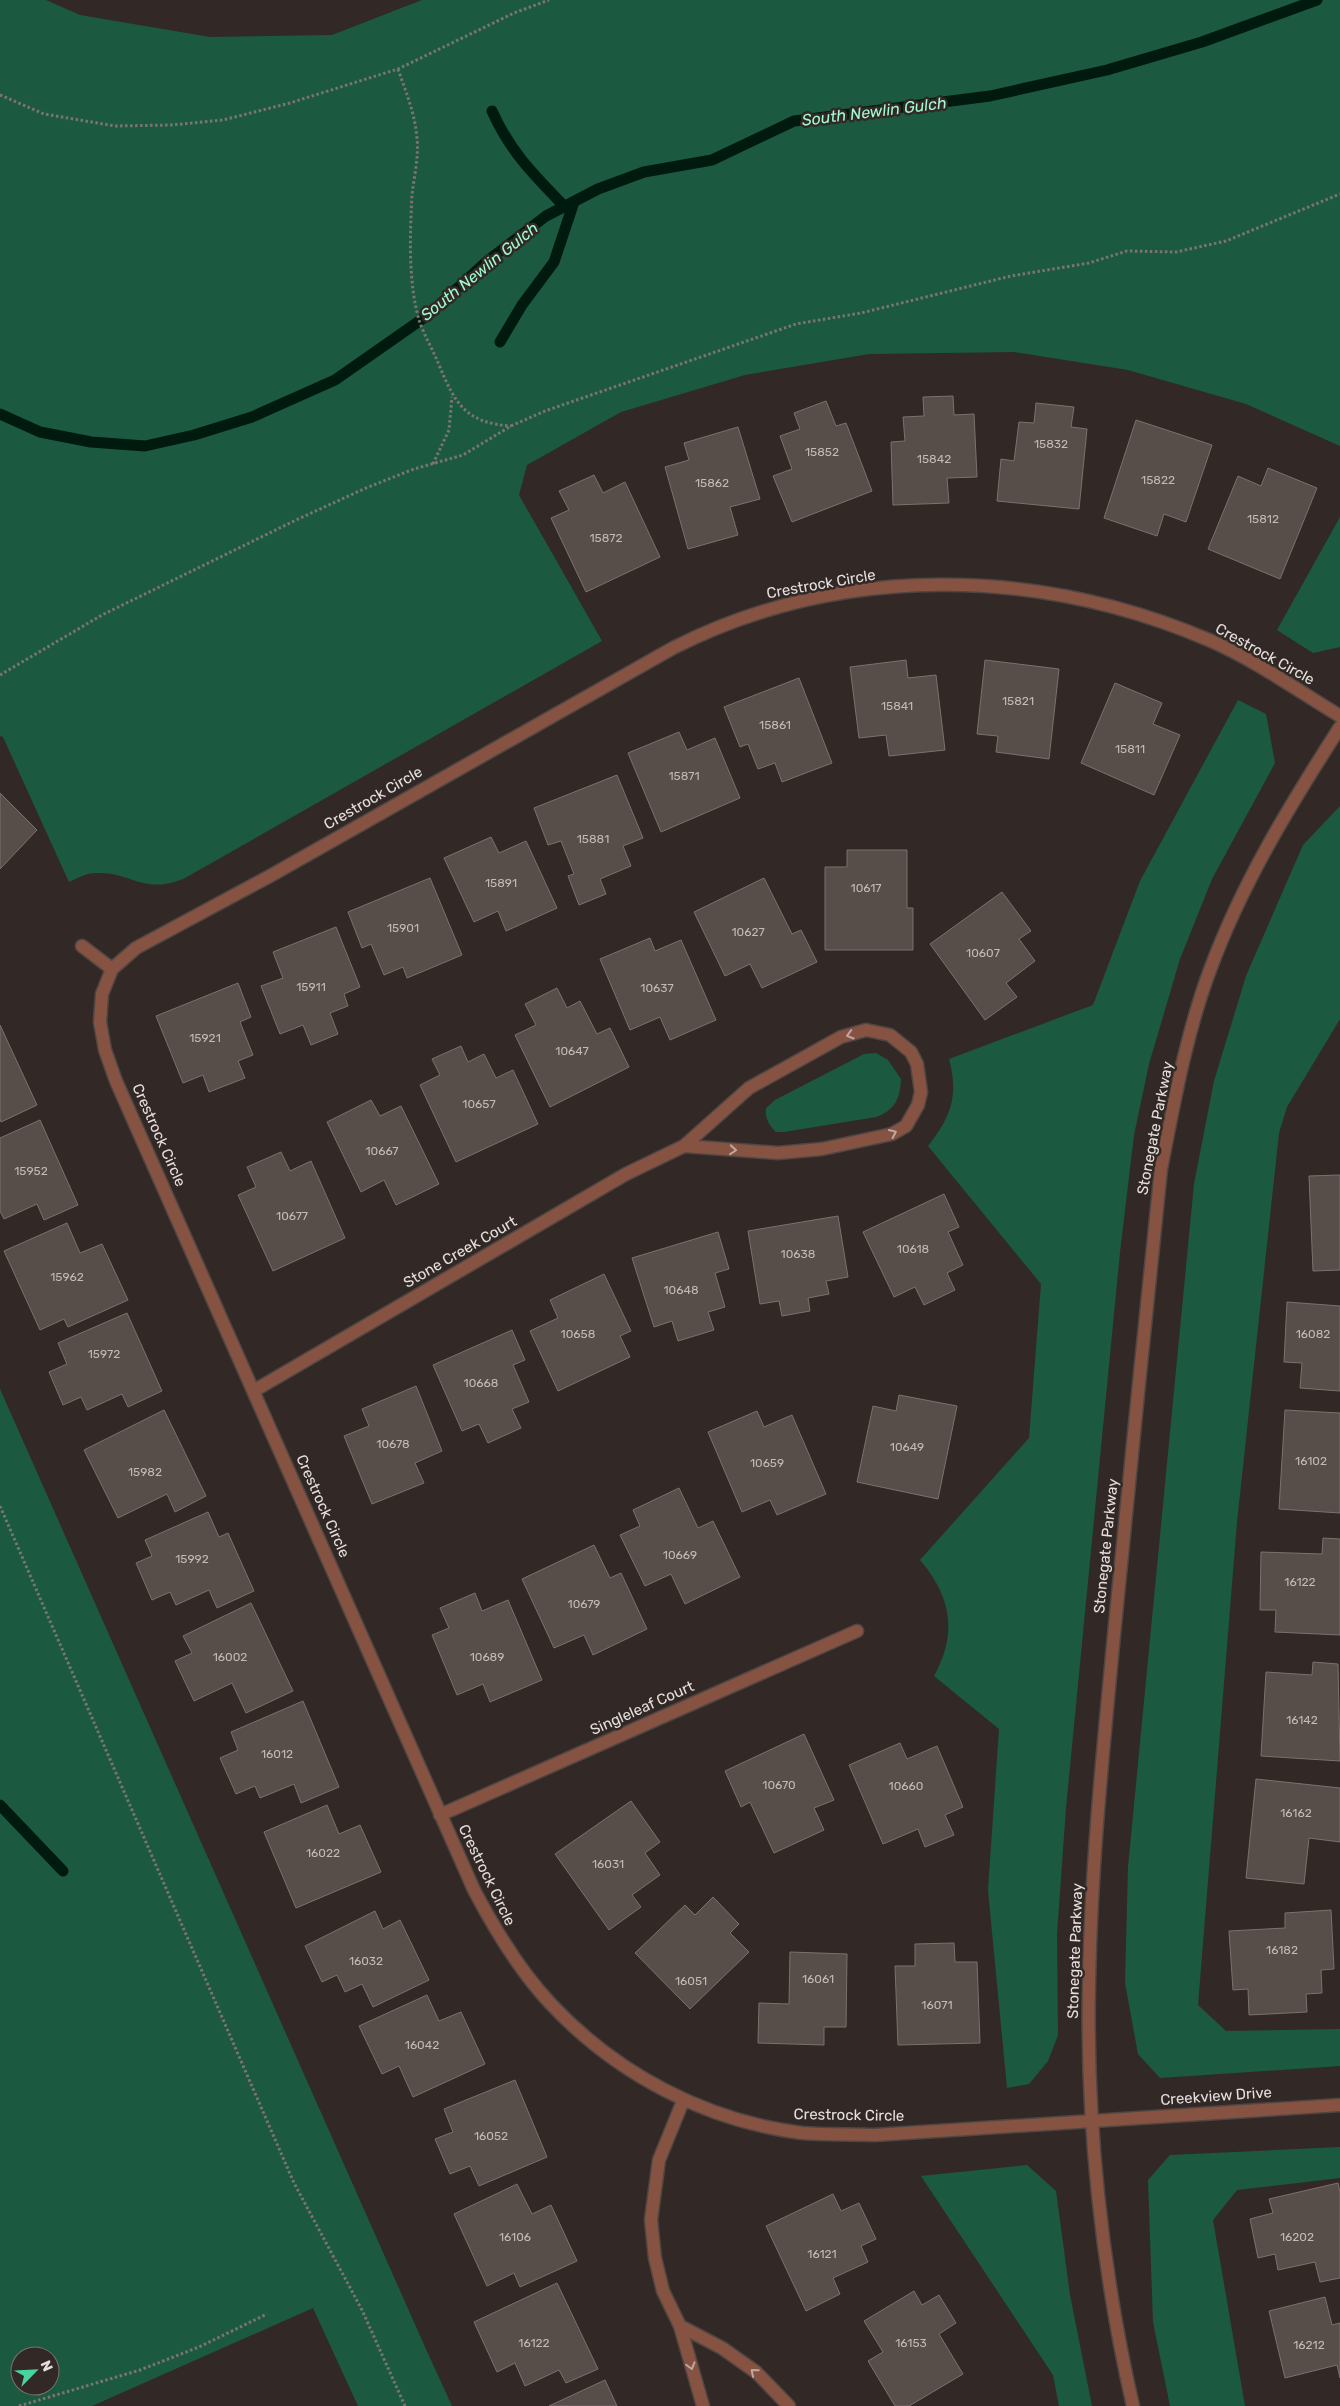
<svg xmlns="http://www.w3.org/2000/svg" width="1340" height="2406" font-family="Rubik,sans-serif">
  <rect width="100%" height="100%" fill="#322926"/>
  <path fill="#1b5a41" fill-rule="evenodd" d="M0 0H46L80 15 210 37 332 35 422 0H1340V446L1246 404 1128 370 1014 352 869 354 745 375 621 412 527 465 519 495 602 641 185 878C145 896 130 871 96 873 87 873 77 878 69 882L3 737 0 736Z
    M1340 517V647L1313 653 1277 630Z
    M1238 700 1266 714 1275 763 1212 879 1180 959 1149 1064 1134 1135 1120 1252 1066 1808 1057 1934 1058 2035 1048 2061 1029 2084 1007 2088 988 1890 999 1729 934 1676C958 1633 951 1596 920 1560L1029 1438 1041 1284 928 1146C951 1117 959 1096 949 1059L1093 1005 1140 881Z
    M1340 806V1019L1287 1107 1279 1133 1237 1522 1198 2005 1226 2031 1340 2029V2066L1160 2078 1138 2054 1125 1983 1128 1867 1194 1184 1214 1081 1246 976 1303 845Z
    M876 1053 888 1060 901 1079C900 1099 895 1110 876 1117L784 1132H776C768 1124 765 1118 766 1108L775 1100 864 1054Z
    M0 1389 425 2347 452 2406H358L313 2308 92 2406H0ZM20 2356H50V2386H20Z
    M1340 2147V2178L1237 2190 1213 2220 1245 2406H1170L1153 2322 1148 2180 1170 2155Z
    M1027 2165 1056 2191 1070 2295 1092 2406H1059L1053 2375 921 2176Z"/>
  <g fill="none" stroke-linecap="round" stroke-linejoin="round">
    <path stroke="#001a0f" stroke-width="11" d="M492 111C511 153 534 175 565 207
      M500 342 522 305 554 262 574 202
      M0 414 40 432 91 442 145 446 194 435 252 417 335 380 428 315 486 262 546 216 598 189 644 172 712 160 794 121 990 96 1107 70 1202 42 1317 0
      M0 1805 63 1871"/>
  </g>
  <path fill="#574d49" stroke="#7c716e" d="M953 396 954 415 974 414 977 477 947 478 949 503 893 505 891 442 905 441 903 417 924 416 923 397Z
    M826 401 836 426 846 423 872 491 792 522 773 476 792 469 780 436 800 429 794 413Z
    M1036 403 1074 407 1071 427 1087 429 1079 509 997 501 1001 459 1014 461 1019 422 1034 423Z
    M1136 420 1212 445 1186 522 1164 514 1157 536 1104 518Z
    M738 427 760 499 730 507 738 535 688 549 665 467 689 460 684 443Z
    M1268 468 1317 488 1280 579 1208 549 1238 476 1261 486Z
    M594 475 603 493 625 482 660 557 586 592 551 518 569 510 559 491Z
    M906 660 908 678 936 675 945 750 889 756 886 735 859 738 850 667Z
    M985 660 1059 669 1049 759 996 752 998 736 977 734Z
    M799 678 832 763 782 782 775 763 758 769 748 744 740 747 724 707Z
    M1115 683 1162 703 1153 724 1180 735 1154 795 1081 763Z
    M679 732 687 750 715 738 740 798 661 832 628 753Z
    M617 775 643 838 623 846 631 866 600 879 606 894 579 905 568 876 574 874 561 841 548 845 534 808Z
    M0 793 37 830 0 869Z
    M491 837 499 853 526 841 557 908 506 931 498 911 474 922 444 858Z
    M847 850H907V908H913V950H825V867H847Z
    M430 878 462 955 407 978 403 967 384 975 371 944 362 948 348 912Z
    M764 878 792 934 801 930 817 962 762 988 750 964 725 976 694 912Z
    M1002 892 1031 931 1019 939 1035 961 1006 983 1017 997 985 1020 930 944Z
    M336 927 360 987 344 994 348 1006 330 1013 338 1034 311 1045 303 1025 280 1034 261 986 283 978 273 952Z
    M650 938 655 951 681 940 716 1020 670 1040 660 1017 630 1030 600 959Z
    M238 983 251 1017 240 1022 253 1055 238 1061 245 1078 209 1092 203 1075 183 1083 156 1016Z
    M557 988 567 1008 580 1001 597 1034 610 1028 629 1067 550 1107 515 1035 536 1025 525 1004Z
    M0 1025 37 1105 1 1122 0 1119Z
    M461 1046 468 1062 484 1054 496 1078 513 1070 538 1124 456 1162 420 1085 440 1075 432 1059Z
    M371 1100 380 1116 401 1106 439 1184 396 1205 384 1180 361 1192 327 1122Z
    M40 1120 78 1205 44 1220 37 1204 4 1219 0 1211V1138Z
    M281 1152 290 1171 311 1161 345 1238 273 1271 238 1195 256 1187 247 1167Z
    M1340 1175V1270L1313 1271 1309 1176Z
    M944 1194 959 1227 948 1232 963 1265 947 1273 955 1290 924 1305 915 1287 894 1297 863 1232Z
    M838 1216 848 1277 826 1281 829 1294 808 1298 810 1311 782 1316 779 1301 760 1304 748 1231Z
    M67 1223 80 1253 102 1244 128 1300 68 1327 64 1319 40 1330 4 1251Z
    M718 1232 729 1269 715 1273 725 1307 708 1312 714 1330 678 1341 672 1321 654 1327 632 1258Z
    M604 1274 631 1331 620 1336 630 1357 558 1391 530 1331 558 1318 550 1300Z
    M1287 1302 1340 1306V1391L1300 1388 1302 1363 1284 1362Z
    M127 1313 162 1391 128 1407 122 1394 87 1410 81 1397 63 1405 49 1372 67 1364 58 1343Z
    M512 1330 525 1360 513 1365 529 1402 512 1409 521 1428 488 1443 479 1424 462 1431 433 1365Z
    M416 1386 442 1451 415 1463 424 1483 372 1504 344 1436 369 1426 362 1409Z
    M899 1395 957 1406 938 1499 857 1482 873 1406 896 1411Z
    M164 1410 206 1496 175 1512 167 1494 118 1518 84 1450Z
    M1285 1410 1340 1413V1513L1279 1509Z
    M757 1411 764 1427 792 1415 826 1494 777 1515 770 1500 742 1512 708 1432Z
    M679 1488 698 1528 713 1521 740 1577 685 1604 671 1574 645 1586 620 1535 640 1526 633 1510Z
    M208 1512 219 1537 228 1533 254 1591 217 1608 209 1590 176 1605 170 1592 152 1600 136 1563 152 1556 145 1540Z
    M1323 1538 1340 1539V1635L1275 1632 1276 1610H1260L1261 1552 1322 1554Z
    M594 1545 610 1578 621 1573 647 1629 593 1655 584 1635 554 1648 522 1579Z
    M475 1593 482 1611 508 1600 542 1680 490 1702 483 1684 457 1695 432 1635 449 1628 440 1608Z
    M251 1603 293 1691 246 1713 232 1683 194 1701 175 1661 192 1653 183 1636Z
    M1313 1662 1338 1664 1340 1761 1261 1756 1266 1672 1312 1675Z
    M303 1701 339 1787 301 1803 294 1784 260 1798 255 1786 236 1794 220 1758 238 1750 231 1732Z
    M804 1734 834 1800 814 1808 824 1830 774 1853 750 1802 741 1807 725 1771Z
    M900 1743 907 1759 937 1746 963 1807 945 1815 954 1835 925 1847 918 1829 883 1844 849 1765Z
    M1256 1779 1340 1788V1842L1309 1838 1304 1884 1246 1878Z
    M631 1801 660 1842 645 1853 660 1875 632 1895 641 1907 609 1930 555 1854Z
    M327 1805 339 1834 360 1825 381 1872 296 1908 264 1832Z
    M713 1897 739 1924 730 1933 749 1952 690 2009 635 1953 685 1905 695 1915Z
    M1331 1910 1334 1969 1321 1970 1322 1993 1306 1994 1307 2012 1249 2015 1248 1989 1233 1990 1229 1931 1285 1928V1913Z
    M375 1911 383 1929 400 1920 429 1980 373 2007 362 1984 345 1992 337 1975 322 1982 305 1946Z
    M954 1943 955 1962H977L980 2043 898 2045 895 1966H915V1944Z
    M790 1952 847 1954 846 2027H824V2045L758 2043 759 2003 789 2004Z
    M427 1995 439 2021 461 2012 485 2064 413 2097 399 2066 382 2074 359 2026Z
    M515 2080 547 2157 479 2186 470 2166 450 2174 435 2139 453 2132 444 2109Z
    M1338 2183 1340 2192V2278L1320 2282 1315 2262 1278 2270 1275 2254 1258 2258 1250 2219 1273 2213 1269 2199Z
    M517 2184 532 2214 551 2205 577 2261 520 2287 514 2273 487 2286 454 2214Z
    M833 2194 841 2211 859 2203 876 2239 861 2246 868 2262 833 2278 840 2294 806 2311 766 2226Z
    M557 2283 598 2369 566 2383 559 2370 525 2386 515 2363 497 2372 474 2322Z
    M914 2291 922 2305 939 2295 956 2323 939 2334 963 2374 909 2406H895L868 2361 883 2352 864 2321Z
    M1325 2297 1332 2325 1340 2323V2378L1337 2365 1285 2378 1269 2311Z
    M605 2380 617 2406H549Z"/>
  <g fill="none" stroke-linecap="round" stroke-linejoin="round">
    <defs>
      <path id="minor" d="M1340 716C1297 690 1255 660 1209 640 1037 567 841 563 673 648L270 876 136 948 112 969 102 994 100 1022 105 1050 116 1081 474 1890C495 1930 519 1970 550 2003 616 2074 706 2121 802 2133 826 2135 851 2134 875 2135L1340 2105
        M82 946 112 969
        M255 1390 626 1174 684 1146 749 1088 841 1037 866 1030 890 1035 911 1052 917 1064 921 1092 918 1105 906 1126 892 1134 822 1149 778 1153 684 1146
        M440 1815 857 1631
        M683 2101 659 2160 651 2220 655 2258 663 2291 680 2326 703 2406
        M680 2326 722 2348 756 2372 789 2406
        M1133 2406C1102 2271 1086 2123 1089 1984 1091 1867 1103 1751 1114 1635 1129 1480 1145 1324 1161 1169 1174 1103 1186 1034 1210 970 1242 883 1290 805 1340 727"/>
    </defs>
    <use href="#minor" stroke="#4f4643" stroke-width="15"/>
    <path stroke="#7c7471" stroke-width="3" stroke-dasharray="2.5 2.5" stroke-linecap="butt" d="M398 69C406 92 415 114 417 138 419 157 414 177 412 195 410 235 408 281 419 320 424 335 433 350 439 365 455 403 465 423 511 426
      M0 95 44 114 115 126 171 125 223 120 290 103 398 69 514 13 549 0
      M433 464 449 430 452 397
      M0 675 102 615 296 520 366 488 414 469 463 455 511 426 545 411 796 324 861 313 1011 276 1089 263 1127 251 1176 252 1226 241 1340 194
      M0 1506 294 2183 362 2310 405 2406
      M19 2406 140 2370 199 2347 267 2314"/>
    <use href="#minor" stroke="#865242" stroke-width="12"/>
  </g>
  <defs><path id="oneway-chevron" d="M-2-3.5L2.5 0L-2 3.5" fill="none" stroke-width="1.6" stroke-linecap="round" stroke-linejoin="round" transform="scale(1.25)"/></defs>
  <g stroke="#bfa79f">
    <use href="#oneway-chevron" transform="translate(850 1035) rotate(164)"/>
    <use href="#oneway-chevron" transform="translate(893 1133) rotate(-25)"/>
    <use href="#oneway-chevron" transform="translate(733 1150) rotate(5)"/>
    <use href="#oneway-chevron" transform="translate(691 2366) rotate(74)"/>
    <use href="#oneway-chevron" transform="translate(754 2372) rotate(-140)"/>
  </g>
  <g text-anchor="middle" stroke-width="5" stroke-linejoin="round" paint-order="stroke">
    <g font-size="12" fill="#c2bab8">
      <text x="1051" y="448">15832</text>
      <text x="822" y="456">15852</text>
      <text x="934" y="463">15842</text>
      <text x="1158" y="484">15822</text>
      <text x="712" y="487">15862</text>
      <text x="1263" y="523">15812</text>
      <text x="606" y="542">15872</text>
      <text x="1018" y="705">15821</text>
      <text x="897" y="710">15841</text>
      <text x="775" y="729">15861</text>
      <text x="1130" y="753">15811</text>
      <text x="684" y="780">15871</text>
      <text x="593" y="843">15881</text>
      <text x="501" y="887">15891</text>
      <text x="866" y="892">10617</text>
      <text x="403" y="932">15901</text>
      <text x="748" y="936">10627</text>
      <text x="983" y="957">10607</text>
      <text x="311" y="991">15911</text>
      <text x="657" y="992">10637</text>
      <text x="205" y="1042">15921</text>
      <text x="572" y="1055">10647</text>
      <text x="479" y="1108">10657</text>
      <text x="382" y="1155">10667</text>
      <text x="31" y="1175">15952</text>
      <text x="292" y="1220">10677</text>
      <text x="913" y="1253">10618</text>
      <text x="798" y="1258">10638</text>
      <text x="67" y="1281">15962</text>
      <text x="681" y="1294">10648</text>
      <text x="578" y="1338">10658</text>
      <text x="1313" y="1338">16082</text>
      <text x="104" y="1358">15972</text>
      <text x="481" y="1387">10668</text>
      <text x="393" y="1448">10678</text>
      <text x="907" y="1451">10649</text>
      <text x="1311" y="1465">16102</text>
      <text x="767" y="1467">10659</text>
      <text x="145" y="1476">15982</text>
      <text x="680" y="1559">10669</text>
      <text x="192" y="1563">15992</text>
      <text x="1300" y="1586">16122</text>
      <text x="584" y="1608">10679</text>
      <text x="230" y="1661">16002</text>
      <text x="487" y="1661">10689</text>
      <text x="1302" y="1724">16142</text>
      <text x="277" y="1758">16012</text>
      <text x="779" y="1789">10670</text>
      <text x="906" y="1790">10660</text>
      <text x="1296" y="1817">16162</text>
      <text x="323" y="1857">16022</text>
      <text x="608" y="1868">16031</text>
      <text x="1282" y="1954">16182</text>
      <text x="366" y="1965">16032</text>
      <text x="818" y="1983">16061</text>
      <text x="691" y="1985">16051</text>
      <text x="937" y="2009">16071</text>
      <text x="422" y="2049">16042</text>
      <text x="491" y="2140">16052</text>
      <text x="515" y="2241">16106</text>
      <text x="1297" y="2241">16202</text>
      <text x="822" y="2258">16121</text>
      <text x="534" y="2347">16122</text>
      <text x="911" y="2347">16153</text>
      <text x="1309" y="2349">16212</text>
    </g>
    <g font-size="15" fill="#e5dfdd" stroke="#322926">
      <text transform="translate(821 584) rotate(-10)" y="5">Crestrock Circle</text>
      <text transform="translate(1265 654) rotate(29)" y="5">Crestrock Circle</text>
      <text transform="translate(373 798) rotate(-30)" y="5">Crestrock Circle</text>
      <text transform="translate(1155 1128) rotate(-79)" y="5">Stonegate Parkway</text>
      <text transform="translate(159 1135) rotate(66)" y="5">Crestrock Circle</text>
      <text transform="translate(460 1252) rotate(-30)" y="5">Stone Creek Court</text>
      <text transform="translate(323 1506) rotate(66)" y="5">Crestrock Circle</text>
      <text transform="translate(1106 1546) rotate(-84)" y="5">Stonegate Parkway</text>
      <text transform="translate(642 1708) rotate(-24)" y="5">Singleleaf Court</text>
      <text transform="translate(487 1875) rotate(64)" y="5">Crestrock Circle</text>
      <text transform="translate(1075 1951) rotate(-88)" y="5">Stonegate Parkway</text>
      <text transform="translate(1216 2096) rotate(-4)" y="5">Creekview Drive</text>
      <text transform="translate(849 2115) rotate(1)" y="5">Crestrock Circle</text>
    </g>
    <g font-size="16" font-style="italic" fill="#9ffcd0" stroke="#322926">
      <text transform="translate(874 111) rotate(-7)" y="6">South Newlin Gulch</text>
      <text transform="translate(479 271) rotate(-39)" y="6">South Newlin Gulch</text>
    </g>
  </g>
  <g transform="translate(35 2371) rotate(66)"><circle r="24" fill="#322926" stroke="#7a726f"/>
  <path d="M0-4L9 19L0 12L-9 19Z" fill="#49d49d"/>
  <text y="-8" font-size="14" font-weight="bold" text-anchor="middle" fill="#e5dfdd">N</text>
  </g>
</svg>
